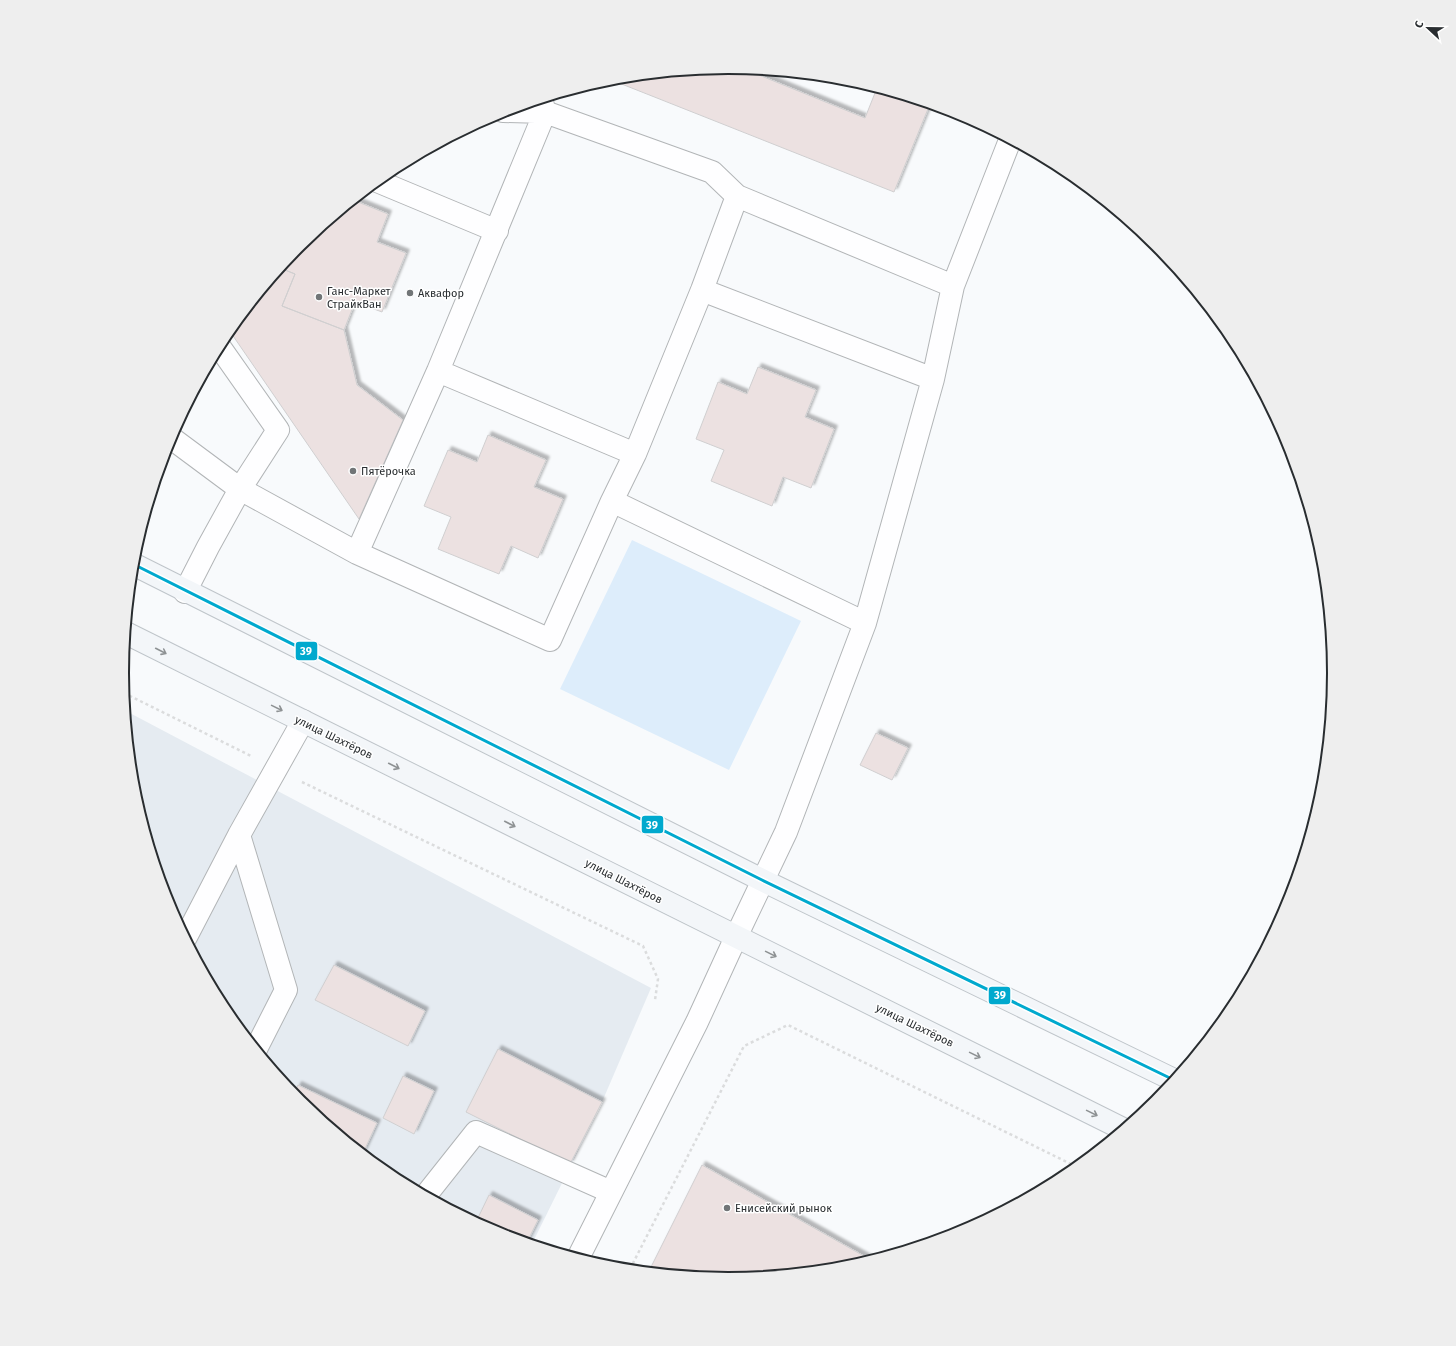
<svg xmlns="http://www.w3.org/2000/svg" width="1456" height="1346" font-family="'Fira Sans',sans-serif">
  <defs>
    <filter id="shadow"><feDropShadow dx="3.5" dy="-3.5" stdDeviation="1" flood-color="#0004"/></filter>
  </defs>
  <rect width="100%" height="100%" fill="#f8fafc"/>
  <path fill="#e5ebf1" d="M126 711 651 988 602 1102 532 1244 496 1233 391 1177 299 1101 224 1009 168 905 134 791Z"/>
  <path fill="#ddedfb" d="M632 540 801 621 729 770 560 689Z"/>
  <path fill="#ece1e1" stroke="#d0cfd0" filter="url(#shadow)" d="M728 67 744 69 865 118 877 88 930 104 894 192 609 79Z
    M353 200 388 214 377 242 406 253 382 312 355 302 344 330 282 306 295 274 280 268 300 244Z
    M280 268 295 274 282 306 344 330 357 385 403 420 359 519 229 330Z
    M758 367 816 390 805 417 834 429 811 488 783 477 772 506 711 481 724 450 696 439 718 382 747 394Z
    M488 435 546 460 534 487 563 499 538 558 511 546 499 574 438 549 451 517 424 506 448 450 477 462Z
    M876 733 908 748 892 780 860 765Z
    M334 965 425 1011 408 1046 315 1000Z
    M498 1049 602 1102 570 1164 466 1112Z
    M403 1076 434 1091 414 1134 383 1118Z
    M298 1085 377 1123 363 1153 299 1101 294 1094Z
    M702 1165 871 1260 846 1267 728 1279 649 1271Z
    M489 1195 538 1220 527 1242 496 1233 476 1222Z"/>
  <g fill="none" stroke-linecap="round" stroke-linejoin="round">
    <defs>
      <path id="minor" d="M503 111 545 112 712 172 737 196 953 286
        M377 181 497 231
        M702 290 933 379
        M438 371 635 454
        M170 437 240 489 357 553 550 640 612 501 635 454 702 290 737 196
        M612 501 865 623
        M357 553 438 371 545 112 541 99
        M185 592 208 547 240 489 278 430 219 346
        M239 835 286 990 256 1049
        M186 937 239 835 303 721
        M426 1195 476 1132 611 1192
        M578 1258 697 1022 736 937 786 832 865 623 933 379 953 286 1010 140"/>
      <path id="major" d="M133 564 762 880 1174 1080
        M126 633 1123 1129"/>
    </defs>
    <use href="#minor" stroke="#b2b5b7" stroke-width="24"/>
    <use href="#major" stroke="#bfc5ca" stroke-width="24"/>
    <path stroke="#dbdcdd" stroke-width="2.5" stroke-dasharray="3 3" stroke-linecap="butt" d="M124 693 251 756
      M302 782 643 946 658 979 655 1000
      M630 1269 744 1046 788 1025 1077 1167"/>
    <use href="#minor" stroke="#fefeff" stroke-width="22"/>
    <use href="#major" stroke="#f3f6f9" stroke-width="22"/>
    <defs>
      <path id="bus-1" d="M133 564 762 880 1174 1080"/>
    </defs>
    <use href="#bus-1" stroke="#fff" stroke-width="6"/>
    <use href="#bus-1" stroke="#00a9ce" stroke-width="3"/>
  </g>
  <defs><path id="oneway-shaft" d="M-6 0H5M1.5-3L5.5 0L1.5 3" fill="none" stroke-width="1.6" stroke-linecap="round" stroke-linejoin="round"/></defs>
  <g stroke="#8e9294">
    <use href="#oneway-shaft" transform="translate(161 651) rotate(27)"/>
    <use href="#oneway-shaft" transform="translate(277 708) rotate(26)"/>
    <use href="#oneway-shaft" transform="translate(394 766) rotate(27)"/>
    <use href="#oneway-shaft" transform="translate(510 824) rotate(27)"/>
    <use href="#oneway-shaft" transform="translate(771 954) rotate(26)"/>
    <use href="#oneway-shaft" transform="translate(975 1055) rotate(26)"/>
    <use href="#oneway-shaft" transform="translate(1092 1113) rotate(26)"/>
  </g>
  <g fill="#717577" stroke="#fff" stroke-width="1.5">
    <circle cx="410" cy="293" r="4"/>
    <circle cx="319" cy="297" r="4"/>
    <circle cx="353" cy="471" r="4"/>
    <circle cx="727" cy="1208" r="4"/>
  </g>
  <g text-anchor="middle" stroke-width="3" stroke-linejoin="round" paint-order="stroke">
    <g font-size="11" fill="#292d30" stroke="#fff" text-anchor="start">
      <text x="327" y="295">Ганс-Маркет<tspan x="327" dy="13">СтрайкВан</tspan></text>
      <text x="418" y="297">Аквафор</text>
      <text x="361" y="475">Пятёрочка</text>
      <text x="735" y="1212">Енисейский рынок</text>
    </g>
    <g font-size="11" fill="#292d30" stroke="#fff">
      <text transform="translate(334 737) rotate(26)" y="4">улица Шахтёров</text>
      <text transform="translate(624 881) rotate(27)" y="4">улица Шахтёров</text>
      <text transform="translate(915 1025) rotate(26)" y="4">улица Шахтёров</text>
    </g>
  </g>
  <path d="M0 0H1456V1346H0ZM129 673a599 599 0 1 1 1198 0a599 599 0 1 1-1198 0Z" fill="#eee" fill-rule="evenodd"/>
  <path fill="none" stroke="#292d30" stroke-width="2" d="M129 673a599 599 0 1 1 1198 0a599 599 0 1 1-1198 0Z"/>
  <g stroke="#fff" stroke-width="1.5">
    <rect x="295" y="641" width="23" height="20" rx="4" fill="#00a9ce"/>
    <rect x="641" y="815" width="23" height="19" rx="4" fill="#00a9ce"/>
    <rect x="988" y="986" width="23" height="19" rx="4" fill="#00a9ce"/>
  </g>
  <g font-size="11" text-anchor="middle" font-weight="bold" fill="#fff">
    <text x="306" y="655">39</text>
    <text x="652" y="829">39</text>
    <text x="1000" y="999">39</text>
  </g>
  <g transform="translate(1428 28) rotate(292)" stroke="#ffffff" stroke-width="3" paint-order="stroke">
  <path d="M0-3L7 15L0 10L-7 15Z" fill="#292d30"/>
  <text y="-6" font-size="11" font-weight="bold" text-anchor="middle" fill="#292d30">С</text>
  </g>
</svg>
